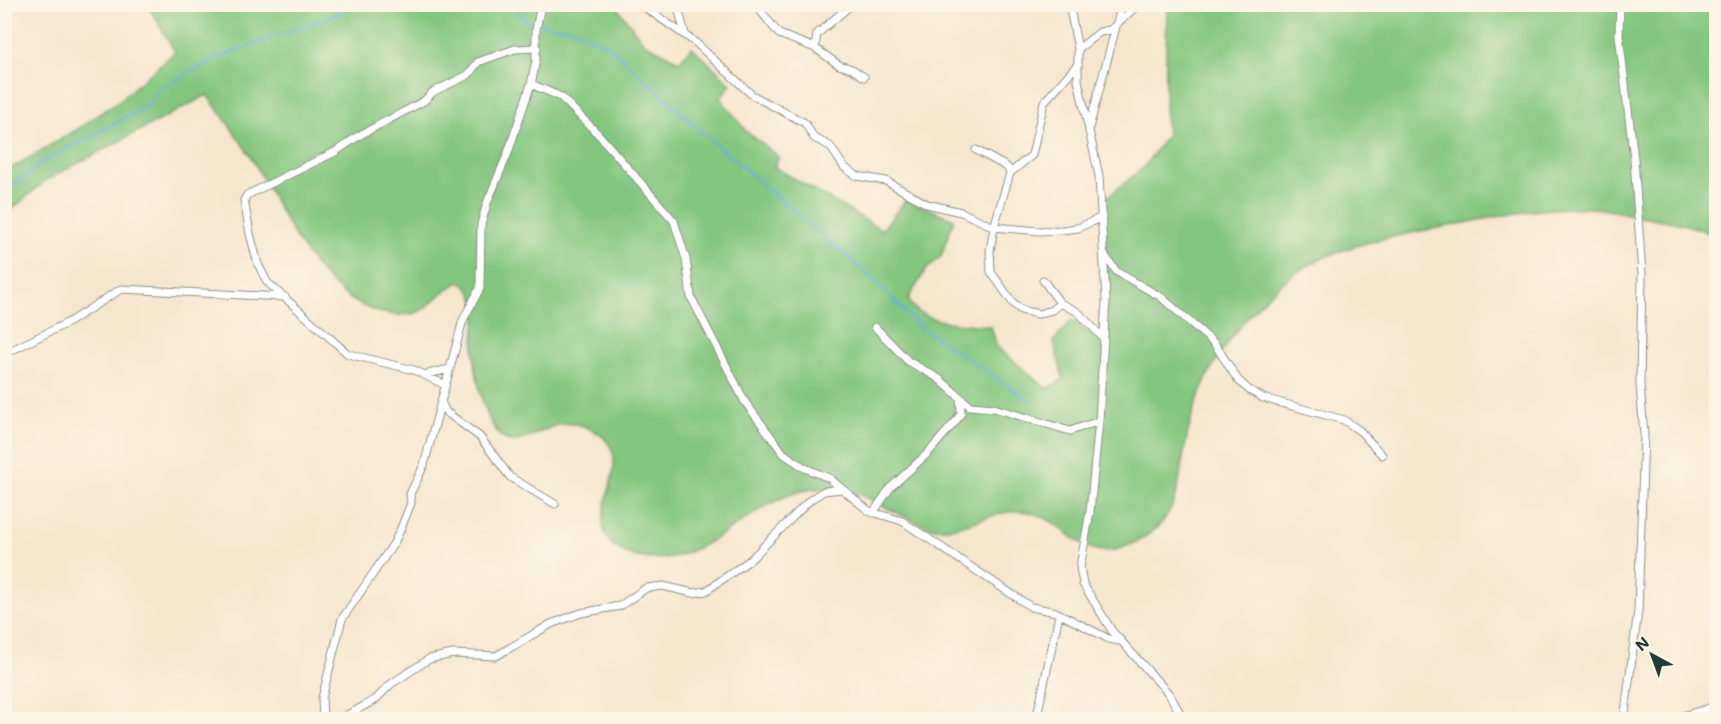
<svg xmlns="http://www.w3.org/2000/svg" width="1721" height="724" font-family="Mali,sans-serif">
  <rect width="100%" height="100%" fill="#fcf5e5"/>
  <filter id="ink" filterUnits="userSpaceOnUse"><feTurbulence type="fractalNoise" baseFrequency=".0167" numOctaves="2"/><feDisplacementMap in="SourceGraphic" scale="12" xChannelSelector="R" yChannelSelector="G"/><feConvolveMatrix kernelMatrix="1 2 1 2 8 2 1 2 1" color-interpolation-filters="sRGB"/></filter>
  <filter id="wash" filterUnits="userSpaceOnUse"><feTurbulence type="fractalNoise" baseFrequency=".008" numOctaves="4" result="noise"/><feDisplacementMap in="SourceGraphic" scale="24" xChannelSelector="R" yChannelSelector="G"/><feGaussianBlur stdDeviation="1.35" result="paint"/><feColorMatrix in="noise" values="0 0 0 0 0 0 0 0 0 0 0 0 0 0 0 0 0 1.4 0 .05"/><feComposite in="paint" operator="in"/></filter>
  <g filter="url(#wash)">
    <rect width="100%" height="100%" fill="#f7e6ce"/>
    <path fill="#83c67f" stroke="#51825a" stroke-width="1.5" d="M148 5H620L619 10 644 43 679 61 692 47 731 84 720 98 746 131 779 157 774 167 882 230 906 200 954 219 941 256 926 270 908 299C919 325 967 324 991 326L997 347 1047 389 1063 379 1054 341 1072 320 1089 333 1103 335 1105 199 1144 167 1167 135 1165 106 1167 5H1716V236C1686 222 1666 221 1634 215 1620 213 1605 208 1591 208 1545 206 1499 216 1454 225 1403 234 1334 245 1291 276 1259 300 1231 334 1212 368 1201 387 1193 410 1188 432 1176 482 1184 523 1127 546 1081 566 1067 519 1028 512 993 506 961 537 927 526 883 512 866 485 814 489 750 494 696 584 624 552 578 532 624 480 612 450 604 429 573 419 554 426 533 433 510 455 494 428 481 406 474 370 474 344 474 330 478 315 475 301 472 291 468 287 460 282 442 288 429 311 411 314 331 324 288 224 256 166 242 141 224 118 207 95L46 180 5 215V172L73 132 120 100 175 52Z"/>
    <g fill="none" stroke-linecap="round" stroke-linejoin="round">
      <path stroke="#65addc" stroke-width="2" d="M508 4 529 23 534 24
        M540 24 570 28 608 45 697 128 863 270 918 325 1029 400
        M4 192 43 162 148 106 159 89 219 57 340 13 355 4"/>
    </g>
  </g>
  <g filter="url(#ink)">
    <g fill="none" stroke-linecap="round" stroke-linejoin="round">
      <defs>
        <path id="street" d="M640 4 696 43 752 95 805 123 814 138 830 146 844 167 857 176 886 181 927 204 961 212 994 227 1039 231 1062 230 1078 228 1102 217
          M677 4 685 34
          M755 4 779 34 815 48 839 65 852 69 864 77
          M1069 4 1078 49V80L1099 176 1106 300 1099 421 1090 512 1080 567 1083 584 1112 631 1169 694 1184 720
          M1620 4 1619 35 1634 159 1642 274 1640 384 1644 435 1638 611 1624 720
          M815 48 817 34 852 4
          M1078 49 1100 32 1110 30 1139 4
          M531 84 561 97 599 135 674 221 686 259 691 297 745 402 784 454 805 468 829 478 869 511 902 521 1031 607 1056 612 1109 639 1119 641
          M1089 128 1122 4
          M976 150 1007 167 1010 173
          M1103 253 1117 272 1161 297 1214 343 1238 380 1249 390 1263 398 1344 420 1360 431 1382 455
          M1043 280 1060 303 1078 312 1103 338
          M1060 303 1052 310 1038 314 1021 310 1013 303 991 272 990 251 994 227 1010 173 1032 155 1044 102 1078 64
          M875 327 908 361 938 378 970 406 994 408 1070 431 1099 421
          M4 354 69 322 121 289 285 297
          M427 374 450 369
          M445 385 414 370 348 354 267 282 258 264 250 234 244 200 247 195 335 152 360 135 424 101 433 92 468 75 478 62 515 49 537 48
          M442 404 446 412 480 437 510 477 555 504
          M873 513 890 488 927 454 956 421 961 413 960 397
          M323 720 322 698 342 619 394 543 402 526 411 503 410 494 424 465 463 320 480 288 481 225 487 203 508 153 531 84 536 61V30L541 4
          M338 720 375 700 391 684 429 659 453 654 496 656 551 624 581 613 620 606 646 588 663 586 693 593 706 591 750 560 811 499 824 491 842 489
          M1036 720 1059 615
          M1670 720 1716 706"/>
      </defs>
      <use href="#street" stroke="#8b9281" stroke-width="9"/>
      <use href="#street" stroke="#fff" stroke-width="7"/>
    </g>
  </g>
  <rect width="1721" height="724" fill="none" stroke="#fcf5e5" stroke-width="24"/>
  <g transform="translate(1652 655) rotate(319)" stroke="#fcf5e5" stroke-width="4.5" paint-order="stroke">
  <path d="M0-4.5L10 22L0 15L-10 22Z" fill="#1f3d34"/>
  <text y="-9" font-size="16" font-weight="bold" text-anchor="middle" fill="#1f3d34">N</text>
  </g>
</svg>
